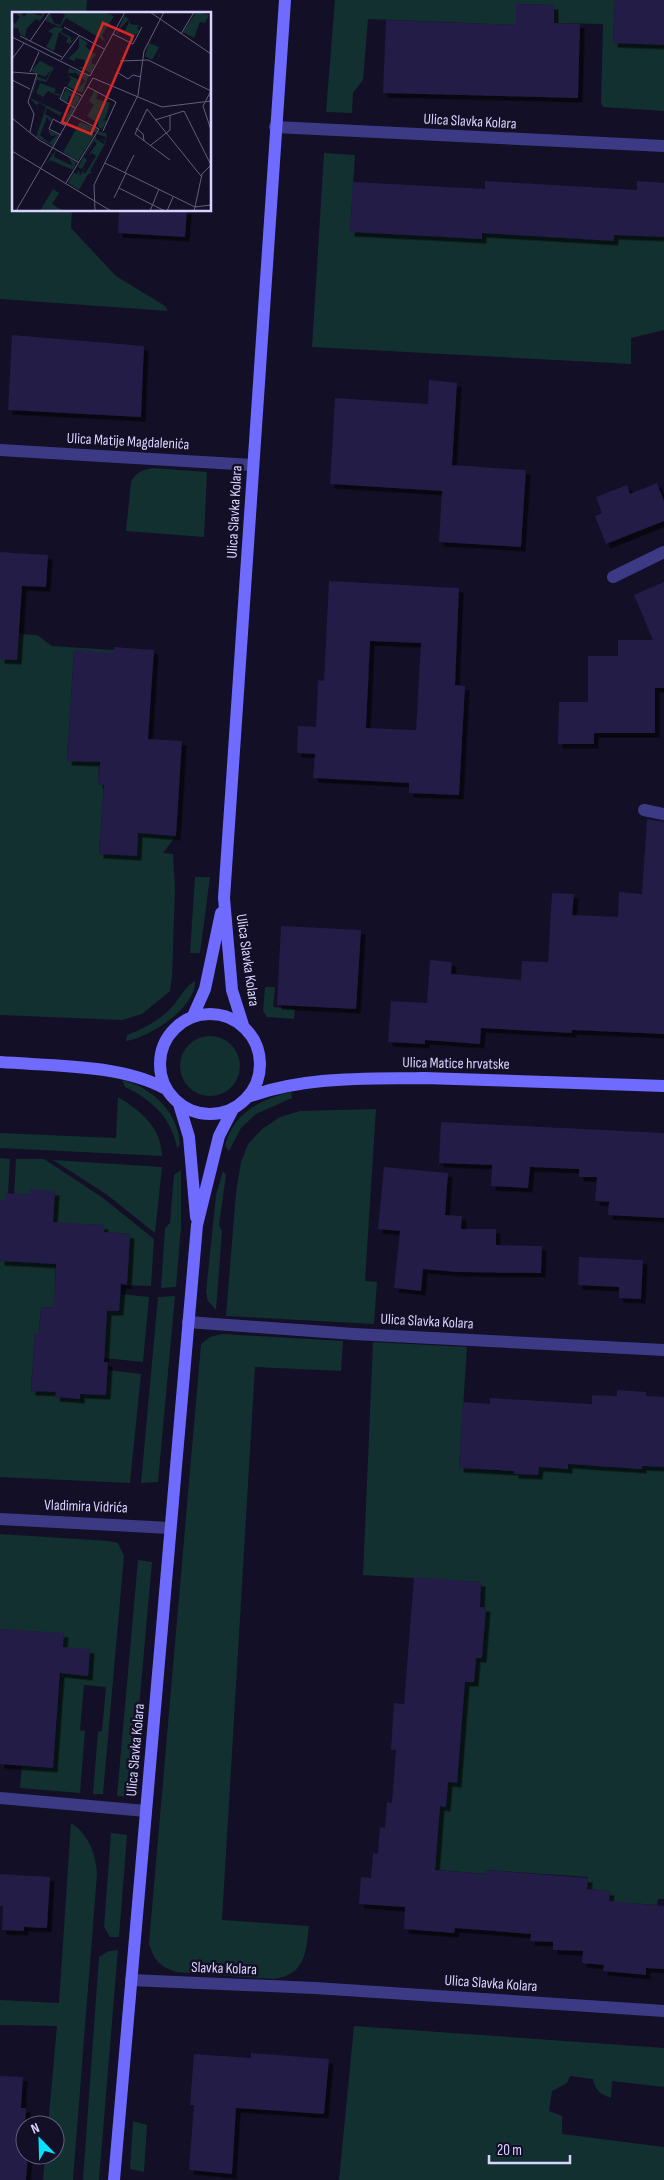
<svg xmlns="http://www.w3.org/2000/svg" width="664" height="2180" font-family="'Sofia Sans Condensed',sans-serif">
  <defs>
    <filter id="shadow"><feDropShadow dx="4.5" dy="4.5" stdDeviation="0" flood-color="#0009"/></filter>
  </defs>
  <rect width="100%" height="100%" fill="#130f26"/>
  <path fill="#12302f" d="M0 0H87L86 14H14V210H72L71 228 116 276 165 306 168 311 0 299Z
    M335 0H615L613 43 664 45V111L603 107 601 103 603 24 554 23V5L517 4 516 25 368 19 363 80 353 93 352 113 326 112Z
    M324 153 355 155 350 232 482 239V233L614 241V235L664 237V330L631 338V364L312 347Z
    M153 468 207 472 204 537 126 531 131 482C136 472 142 470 153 468Z
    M0 623 19 624V634L37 635 52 646 114 650 113 660 74 651 67 760 99 762 98 784 104 785 99 854 136 856 138 833 176 836 163 853 173 854 175 889 172 977 170 991 142 1014 122 1020 0 1015Z
    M195 877H210L200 953H190Z
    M195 981C196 1008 149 1038 126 1041L127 1035C142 1029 159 1021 171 1008 179 1000 185 986 195 981Z
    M265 987H275L273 1007 295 1009 294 1019 267 1017 263 1011Z
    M180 1066a30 30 0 1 1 60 0a30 30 0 1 1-60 0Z
    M122 1080C152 1087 179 1113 180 1145L177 1148C172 1118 151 1099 125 1087Z
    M291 1092 292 1098 256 1114 241 1128 229 1151 225 1146C232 1114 261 1099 291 1092Z
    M118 1097C141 1111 161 1127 162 1156L0 1148V1133L116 1138Z
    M376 1109 365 1281 377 1282 374 1324 226 1316 236 1192 241 1162 248 1144 262 1129 280 1117 300 1111Z
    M0 1158 10 1159 8 1194H5V1200H0Z
    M16 1159H44L103 1198 154 1239 151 1286 127 1285 129 1234 104 1232V1225L81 1224 52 1229 30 1190V1195L14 1194Z
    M53 1160 162 1167 155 1233 106 1194Z
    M181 1170V1228L176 1287 161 1288 165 1228 170 1223 174 1175Z
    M223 1171 226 1175 219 1225 222 1231 216 1310 208 1301 206 1292 216 1195Z
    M0 1256 56 1259 55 1281 61 1308 41 1307 39 1333H35L31 1391 56 1392V1397L79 1399 80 1394 106 1395 108 1370 141 1374 130 1483 0 1477Z
    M120 1294 149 1297 143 1362 104 1358 99 1310 119 1311Z
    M175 1296 158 1482 141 1483 158 1297Z
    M222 1334 343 1341 341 1371 255 1367 222 1920 309 1926C306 1951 306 1975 274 1979L176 1972C160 1967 153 1959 149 1943L201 1344 210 1337Z
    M373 1342 467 1347 459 1468 501 1471 515 1458 514 1474 538 1475 539 1467 568 1469V1464L588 1466 589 1455 642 1466 664 1467V1899H658L657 1905 630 1903 608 1906 610 1891 587 1889 588 1877 487 1870 486 1874 438 1870 426 1873 436 1858 440 1806H446L448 1782 457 1783 465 1682 476 1658H482L485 1607H480L481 1582 363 1575Z
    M0 1534 109 1541 118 1543 124 1556 103 1794H93L98 1732 102 1731 106 1687 84 1685 80 1730 85 1731 80 1793 20 1788 22 1766 53 1768 64 1634 0 1629Z
    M138 1560 152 1562 131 1797 117 1796Z
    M71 1823C89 1834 96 1855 97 1874L73 2180H43L45 2155H55V2125H48L57 2026 0 2025V2000L59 2003Z
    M111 1833 127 1835 119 1937H110L104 1927Z
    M118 1950 99 2180H83L99 1957 109 1951Z
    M354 2026 664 2048V2087L612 2081 611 2098C600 2094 595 2090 593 2079L570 2076 567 2083 552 2091 549 2111 562 2116V2134L664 2147V2180H339Z
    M133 2121 147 2125 144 2172 130 2169Z"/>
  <path fill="#241b47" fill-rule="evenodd" filter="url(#shadow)" d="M615 0H664V45L613 43Z
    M516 4 554 5V23L580 24 578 98 383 93 386 20 516 25Z
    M485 181 637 190V181L664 183V237L614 235V241L482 233V239L350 232 353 182 485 189Z
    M119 210H187L185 237 118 233Z
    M12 335 144 346 141 417 8 410Z
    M429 380 457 383 452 465 526 470 521 547 439 542 442 491 330 484 335 398 428 404Z
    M657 483 664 501V521L606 544 595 516 602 513 596 497 627 485 630 494Z
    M0 552 48 555 46 587 22 586 17 660 0 659Z
    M329 581 459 588 455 685 465 686 459 795 409 793V783L313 778 315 754 297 753 298 726 316 727 318 680 324 681ZM370 641 421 643 416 730 366 728Z
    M664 582V688H655V733H594V744H558L559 702H588V656H618V640H653L634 595Z
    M114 647 154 650 148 739 182 741 176 836 138 833 137 856 99 854 104 785 98 784 100 762 67 761 74 650 114 653Z
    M647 819 664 822V1034L572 1030V1033L481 1028 480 1044 425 1040V1044L388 1042 391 1001 427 1003 430 960 452 962 451 974 521 980 522 961 548 962 552 893 574 894 572 915 618 917 619 892 642 894Z
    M281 926 361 930 356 1009 277 1005Z
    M441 1122 664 1133V1218L608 1215 609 1202 595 1201 597 1177H579V1169L530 1167 528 1188 491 1186 492 1165 439 1163Z
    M384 1167 448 1173 445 1215 462 1216 461 1229H496V1245L542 1246 541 1273 457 1272 423 1269 421 1291 394 1288 400 1231 378 1229Z
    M30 1189 55 1191 53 1222 104 1225V1232L130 1234 127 1285 121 1284 119 1311H107L104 1362H108L106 1395 80 1394V1399L55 1397 56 1392 31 1391 35 1333H39L41 1307 54 1308 56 1264 0 1261V1200H5V1193L30 1195Z
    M579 1257 643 1260 641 1299 619 1298V1287L578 1285Z
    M617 1390 646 1392V1396L664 1397V1467L642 1466V1469L568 1464V1469L539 1467 538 1475 514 1474V1471L459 1468 463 1402 490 1404V1398L592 1404V1395L617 1396Z
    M414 1577 481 1582 480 1607H486L482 1658H476L474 1682H465L457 1783 448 1782 446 1807 440 1806 435 1870 486 1874 487 1870 588 1878 587 1889 610 1891 609 1901 664 1906V1969L646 1968V1975L603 1971 604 1965 582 1963 583 1951 553 1950V1942L530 1941 531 1934 455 1928 454 1933 404 1929 405 1907 359 1904 361 1877 371 1878 373 1853 378 1854 380 1827 385 1828 387 1802 392 1803 396 1750H391L394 1703 404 1704Z
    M0 1629 64 1633 63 1647 90 1649 88 1676 60 1673 53 1768 0 1764Z
    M0 1874 50 1877 47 1928 24 1927V1931L2 1930 3 1906H0Z
    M251 2053 329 2059 324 2114 236 2108 232 2174 189 2170 194 2105H190L194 2054 251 2058Z
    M0 2076 23 2077 21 2108H26L24 2135 25 2155H28L26 2180H0Z"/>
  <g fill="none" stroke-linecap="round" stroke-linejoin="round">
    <path stroke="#3d3a85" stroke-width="12" d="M275 127 664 146
      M0 450 253 465
      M613 577 664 552
      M644 810 664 814
      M188 1322 354 1334 664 1350
      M0 1519 170 1528
      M0 1798 146 1811
      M131 1980 315 1988 664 2011"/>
    <path stroke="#6f6bff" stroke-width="12" d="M160 1064a50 50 0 1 1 100 0a50 50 0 1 1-100 0Z
      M193 1016 205 989 221 913
      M243 1025 232 990 224 898 285 0
      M0 1062C52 1066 121 1064 166 1089
      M248 1097C304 1076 366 1079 424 1078L664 1086
      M179 1104 189 1137 196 1217
      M114 2180 197 1225 219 1136 233 1109"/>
  </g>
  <g text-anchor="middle" stroke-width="5" stroke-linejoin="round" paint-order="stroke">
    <g font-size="15" fill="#d9d4ff" stroke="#130f26">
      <text transform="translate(470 121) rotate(3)" y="5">Ulica Slavka Kolara</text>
      <text transform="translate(128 441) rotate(3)" y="5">Ulica Matije Magdalenića</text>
      <text transform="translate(234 512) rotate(-87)" y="5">Ulica Slavka Kolara</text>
      <text transform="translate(248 960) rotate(82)" y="5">Ulica Slavka Kolara</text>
      <text transform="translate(456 1063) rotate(1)" y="5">Ulica Matice hrvatske</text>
      <text transform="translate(427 1321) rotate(3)" y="5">Ulica Slavka Kolara</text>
      <text transform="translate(86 1506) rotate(2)" y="5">Vladimira Vidrića</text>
      <text transform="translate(135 1750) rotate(-85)" y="5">Ulica Slavka Kolara</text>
      <text transform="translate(224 1968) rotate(2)" y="5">Slavka Kolara</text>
      <text transform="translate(491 1983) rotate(4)" y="5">Ulica Slavka Kolara</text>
    </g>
  </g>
  <g transform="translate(12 12)">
    <rect width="199" height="199" fill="#130f26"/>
    <path d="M9 0 12 5 16 0 29 4 30 0 33 2 28 9 24 7 15 16 13 24 17 27 8 22 6 16H0V7L3 12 8 5 4 2ZM48 0H91L102 4 90 23 93 29 54 6 49 14 47 15 33 8 38 1 42 11 48 13 53 3ZM184 0 197 3 193 11 188 10 182 26 171 20ZM112 4 117 7 108 17 113 19 118 8V12L130 14 125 15 127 19 124 23 119 22 121 31 116 22 108 19 104 23ZM43 15 51 16 49 20 59 25V29L64 25 58 32 54 30 56 26 47 20 42 39 34 35 41 22 36 19ZM67 25 76 31 73 34 84 43 80 47V52H83L79 61 66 55H72L73 48 63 46V49L52 45 57 46 67 36ZM137 31 147 35 144 41 148 43 145 50 147 43 144 41 140 48 133 44ZM28 49 42 56 34 70 25 68 21 81 23 84 20 80 25 64 34 68 40 57 33 65 19 59ZM57 56 77 63 70 81 55 74 59 67 56 63 70 69 67 76 73 69 64 61H56ZM28 71 44 77 42 81 48 82 47 84 36 79 29 87 30 84 24 81ZM54 77 68 85 63 95 58 92 63 86 57 84 55 91 49 87ZM82 79 86 81 84 87 98 91 93 107 90 108 95 109 90 117 86 115V111L75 104 82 93 77 89ZM18 86 55 103 60 95 62 97 54 112H51L55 104 50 101 48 104 35 96 33 102 40 106 38 110 35 105 28 123 37 131 45 123 39 124 36 118 47 123 41 134 24 125 34 95 28 91 24 93ZM68 110 86 117 84 121 76 117 82 123 66 149 51 140ZM87 119 94 121 95 124 93 132 78 159 80 161 76 162 67 178 56 171 64 156 62 161 65 162 67 158 68 164 80 144 71 160 73 162 84 144 80 141 76 144 85 131 82 129 72 145 75 148 70 157 66 155 84 123V127L92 132 93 130 86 126 93 129 94 125 85 122ZM44 138 42 145 61 154 57 146 64 150 61 158 38 148 32 155ZM41 177 47 181 40 192 51 199H28Z" fill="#12302f"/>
    <path fill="none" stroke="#625e7d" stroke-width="1" d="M138 0 199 42M52 15 92 37M101 22 121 32 130 15M169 22 182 0M8 24 50 45M0 25 78 64M18 29 38 0M0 47 12 31M49 48 67 24M108 49 136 48 199 79 191 94 199 118M0 60 25 62 16 90 22 102 18 120M18 60 27 40M105 60 116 67 121 63 129 65M78 64 113 0M81 66 150 95 199 89M0 68 18 77M76 75 104 90 91 119M63 96 48 87 53 75 70 84M0 106 27 128 66 150M124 116 131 122 132 129M49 123 37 117 41 107 54 114M139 133 158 118V103M0 139 99 199M158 148 123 122 135 97 189 164M93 151 183 195 190 162 199 153 172 99 143 108M113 161 122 143M54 171 87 117 59 103M107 176 153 199M102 186 114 161M4 199 81 66M83 199 82 173 126 83 132 39 152 0M138 199 147 177M155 199 161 185M182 199 183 195 199 193"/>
    <path fill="#d62828" fill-opacity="0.15" stroke="#d62828" stroke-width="2.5" d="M91 11 121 24 79 122 50 110Z"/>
    <rect width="199" height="199" fill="none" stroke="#d9d4ff" stroke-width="2.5"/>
  </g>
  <g transform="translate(40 2140) rotate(337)"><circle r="24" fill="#130f26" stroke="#625e7d"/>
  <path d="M0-4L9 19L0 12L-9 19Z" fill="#00e5ff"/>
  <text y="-8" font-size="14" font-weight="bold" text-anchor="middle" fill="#d9d4ff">N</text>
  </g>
  <path d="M489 2155v8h81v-8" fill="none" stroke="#d9d4ff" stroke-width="2.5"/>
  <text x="497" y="2155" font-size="15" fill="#d9d4ff" stroke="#130f26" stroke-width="4" paint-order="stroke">20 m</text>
</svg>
